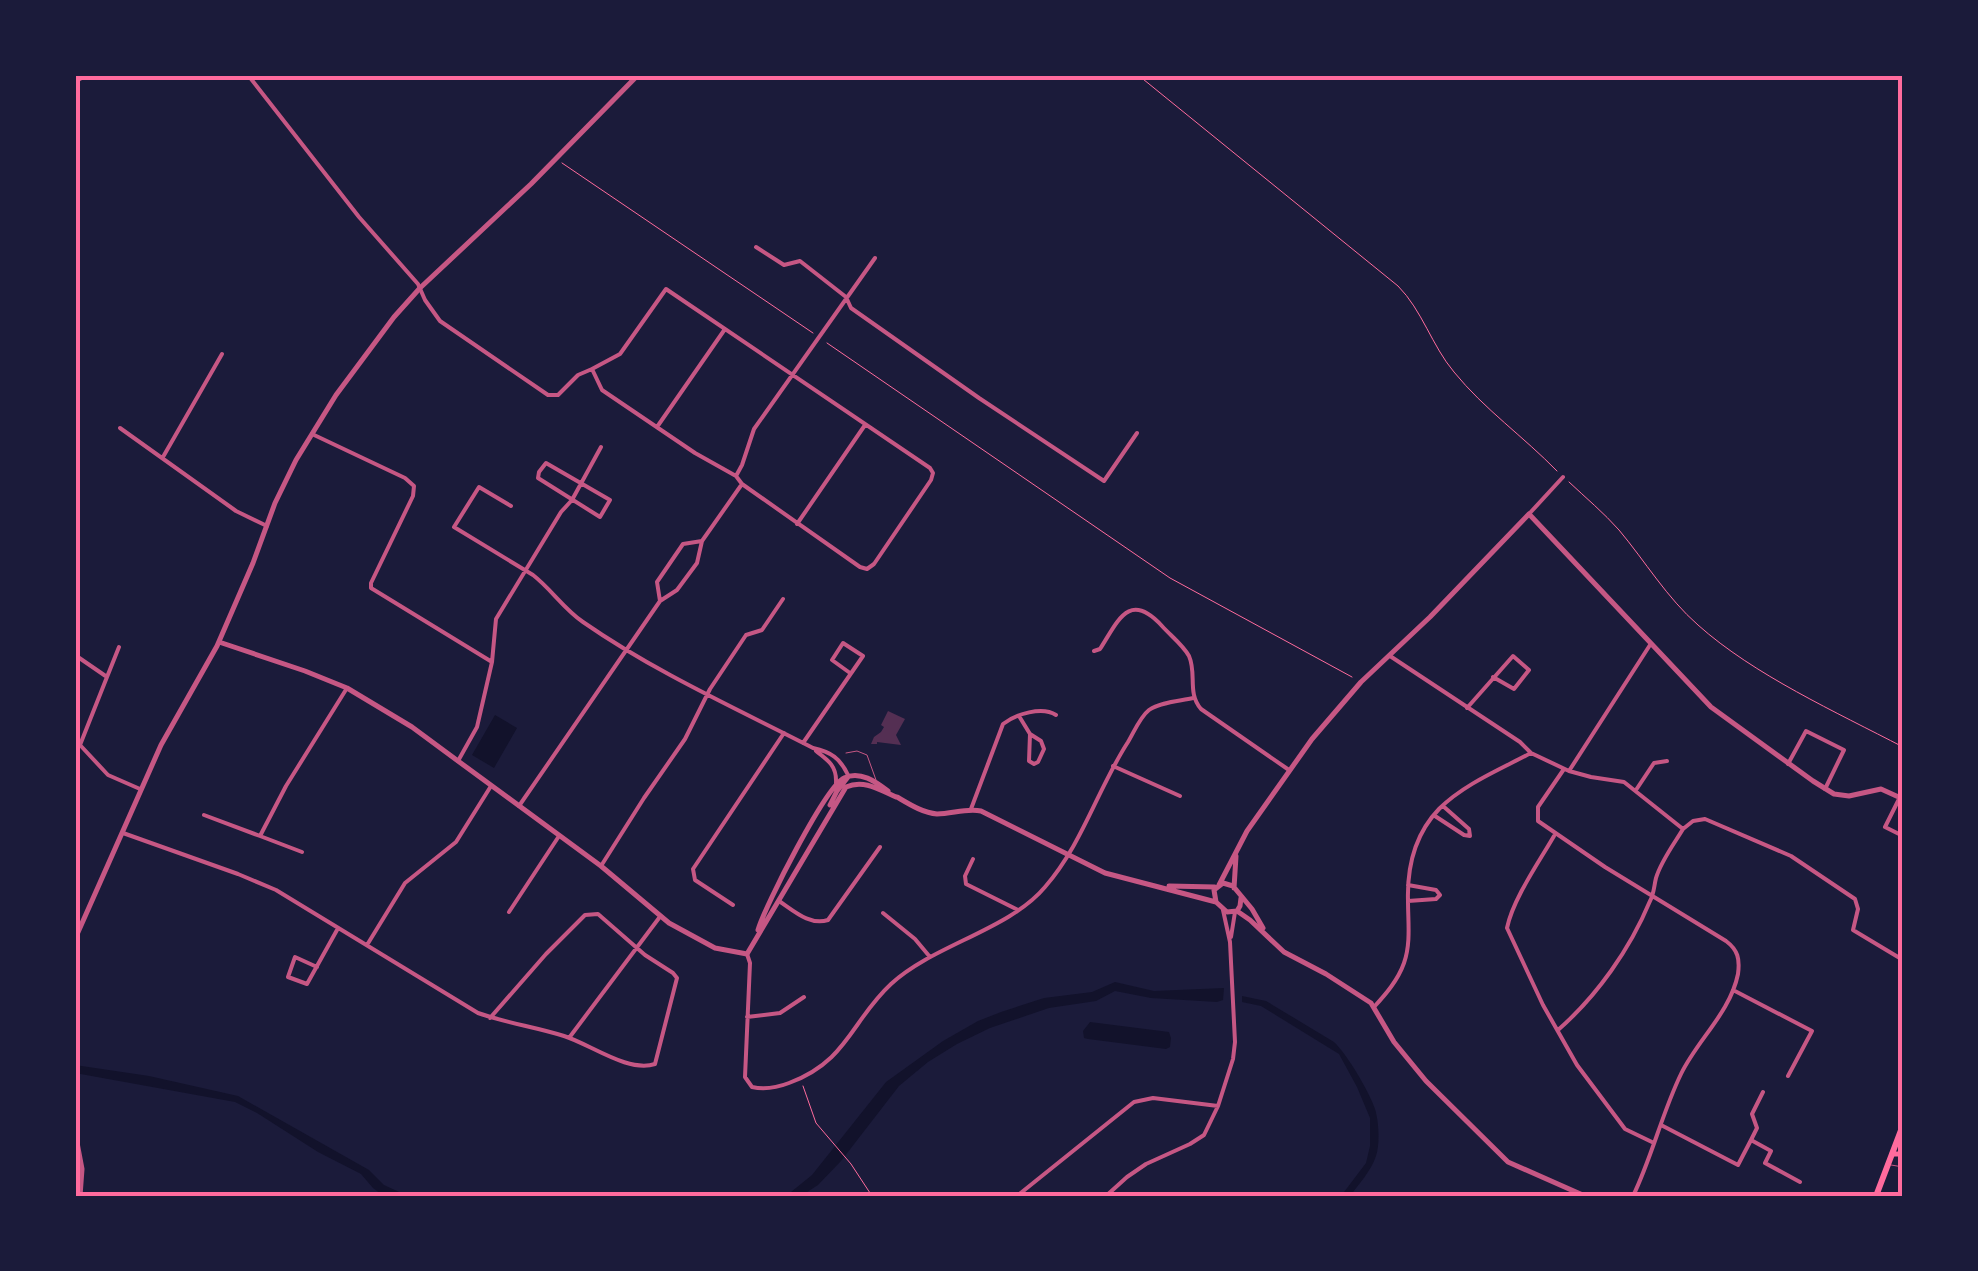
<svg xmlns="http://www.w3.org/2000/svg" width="1978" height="1271" font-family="Overpass,sans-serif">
  <rect width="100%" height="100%" fill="#1b1b3a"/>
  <path fill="#12122b" d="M495 715 517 728 494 768 472 755Z
    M1115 982 1154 991 1224 988 1223 1000 1217 1002 1151 998 1115 991 1096 1001 1049 1008 990 1028 957 1044 928 1062 899 1086 841 1161 818 1185 801 1196H786L812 1175 886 1082 943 1041 978 1021 1001 1012 1044 998 1092 992Z
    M1242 996 1266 1001 1334 1042C1347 1054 1370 1093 1375 1109 1379 1122 1380 1144 1376 1156 1371 1171 1359 1184 1350 1196H1341L1366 1163 1370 1146V1118L1357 1087 1339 1054 1261 1006 1242 1002Z
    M1090 1022 1169 1032 1171 1038 1170 1047 1166 1049 1088 1039 1084 1038 1083 1031Z
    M75 1065 149 1076 238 1096 369 1170 384 1185 408 1196 381 1194 373 1188 361 1174 318 1152 257 1113 235 1102 75 1073Z"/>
  <path fill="#542f53" d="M888 711 905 719 896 735 901 745 877 742V744H871L874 737 881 732 884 727 881 725Z"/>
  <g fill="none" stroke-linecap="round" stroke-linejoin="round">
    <path stroke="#ff6b9d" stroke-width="1" d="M1138 75 1398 286C1422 310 1432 346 1454 372 1484 409 1524 437 1557 471
      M562 163 813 333
      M827 343 1170 578 1352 677
      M1569 482C1586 498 1604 513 1619 530 1645 561 1667 598 1698 625 1754 675 1836 712 1903 747
      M803 1086 816 1123 851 1164 872 1196"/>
    <path stroke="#c65784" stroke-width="1" d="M846 753 857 751 867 755 876 780
      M1891 1165 1903 1167"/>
    <path stroke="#c65784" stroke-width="4" d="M248 75 359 217 418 284 425 300 440 321 548 395H558L578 375 592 369 602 390 695 453 736 476 742 484 860 567 867 569 874 564 931 480 933 473 930 468 666 289 620 354 592 369
      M75 82 86 75
      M756 247 784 265 800 261 846 297 851 308 979 398 1104 481 1137 433
      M657 427 725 329
      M120 428 236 511 267 526
      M312 434 405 478 414 486 413 496 371 583V588L492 662
      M163 457 222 354
      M546 463 610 500 600 517 538 478 539 472Z
      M736 476 742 465 754 429 875 258
      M511 506 479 487 454 527 533 575C551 589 564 609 583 622 655 672 735 708 813 748 831 752 840 758 848 775
      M1529 514 1563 477
      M797 524 865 425
      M660 601 657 582 683 544 702 541
      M1094 651 1100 649C1118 621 1129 590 1162 626 1170 635 1183 645 1189 656 1197 674 1187 693 1201 709L1289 770
      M75 655 107 677 80 745
      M1390 656 1520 742 1531 753 1569 771 1591 777 1624 782 1683 829 1693 821 1705 819 1791 856 1855 899 1858 909 1853 930 1903 960
      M107 677 119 647
      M1467 708 1513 656 1529 670 1514 689 1493 677
      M1019 716 1030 734 1029 761 1034 764 1038 762 1044 749 1041 741 1030 734
      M75 743 80 745 108 775 140 789
      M803 743 863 656 843 643 832 660 850 673
      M816 751C828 760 837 766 836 783
      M458 761 477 727 492 662 496 619 561 512 572 500 601 447
      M1788 764 1806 731 1844 750 1825 789
      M1113 766 1180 796
      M1564 769 1538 807V821L1605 867 1726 941C1738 950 1740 959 1738 974 1730 1013 1698 1039 1681 1074 1662 1113 1652 1157 1633 1196
      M1569 771 1650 645
      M1636 790 1654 763 1667 761
      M1900 797 1885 827 1903 836
      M519 806 660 601 677 590 697 563 702 541 742 484
      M971 809 1003 724C1016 714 1042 706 1056 715
      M204 815 260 836 286 786 347 688
      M1435 816 1464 835 1470 836 1469 829 1443 806
      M123 833 238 874 276 890 478 1013C506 1023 536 1027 564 1036 590 1044 628 1073 655 1064L677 978 673 973 645 955 598 914 585 915 546 954 490 1018
      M260 836 302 852
      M1554 836C1539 862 1513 899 1507 928L1543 1005 1577 1065 1625 1129 1654 1143
      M973 859 965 876 966 884 1018 910
      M601 866 644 798 685 739 710 689 746 635 762 630 783 599
      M1408 885 1436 890 1440 895 1436 899 1408 901
      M779 901C794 911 810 926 828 920L880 847
      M733 905 695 880 693 869 784 733
      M509 912 559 836
      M883 913 915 939 930 957
      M1231 937 1235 912
      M367 945 405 883 456 842 491 786
      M747 954 750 963 745 1077 752 1087C765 1090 776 1088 789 1083 848 1061 851 1021 891 984 933 945 1009 930 1045 887 1082 845 1098 788 1128 742 1134 732 1140 717 1149 710 1160 702 1180 701 1193 698
      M317 967 295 957 288 977 307 984 337 930
      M1733 990 1812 1031 1788 1076
      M1374 1007C1386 994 1398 980 1404 963 1411 943 1408 922 1408 901 1407 868 1415 834 1439 809 1464 784 1501 769 1531 753
      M747 1017 780 1013 804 997
      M1558 1030C1597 996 1630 949 1650 901 1654 894 1654 886 1656 878 1661 861 1674 844 1683 829
      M569 1038 659 918
      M1661 1125 1738 1165 1751 1140 1771 1151 1765 1163 1800 1182
      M1751 1140 1757 1128 1752 1114 1763 1092
      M1017 1196 1134 1102 1153 1098 1218 1106
      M1106 1196 1127 1177 1146 1164 1190 1144 1204 1135 1218 1106 1233 1059 1235 1042 1230 942 1223 910"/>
    <path stroke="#c65784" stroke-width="5" d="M219 642 305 671 347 688 412 727 458 761 601 866 669 923 715 948 747 954 846 787C864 779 880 790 896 797
      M897 797C909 804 923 813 937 814 952 814 966 808 981 811L1105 873 1216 902
      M830 805 837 791 848 777
      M1219 885 1247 831 1312 739 1361 682 1430 617 1529 514 1711 707 1813 781 1834 794 1849 796 1881 789 1903 799
      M1169 886 1215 887
      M1234 888 1236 856
      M1241 898 1240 906 1237 911 1227 912 1216 902 1214 890 1223 883 1233 886 1252 909 1263 928
      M1237 911 1250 920 1284 952 1326 974 1371 1003 1394 1042 1426 1081 1508 1162 1585 1196
      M758 930C765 906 826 786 844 778 860 770 876 782 888 791
      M75 939 161 745 217 646 253 563 275 503 296 460 336 395 394 317 420 288 531 184 638 75
      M75 1132 82 1169 80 1196"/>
    <path stroke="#ff6b9d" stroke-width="5" d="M1892 1154H1903"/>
    <path stroke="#ff6b9d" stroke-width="6" d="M1876 1196 1903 1125"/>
  </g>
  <rect width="1978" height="1271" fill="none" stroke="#1b1b3a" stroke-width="155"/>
  <rect x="78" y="78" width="1822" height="1116" fill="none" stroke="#ff6b9d" stroke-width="4"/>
</svg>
